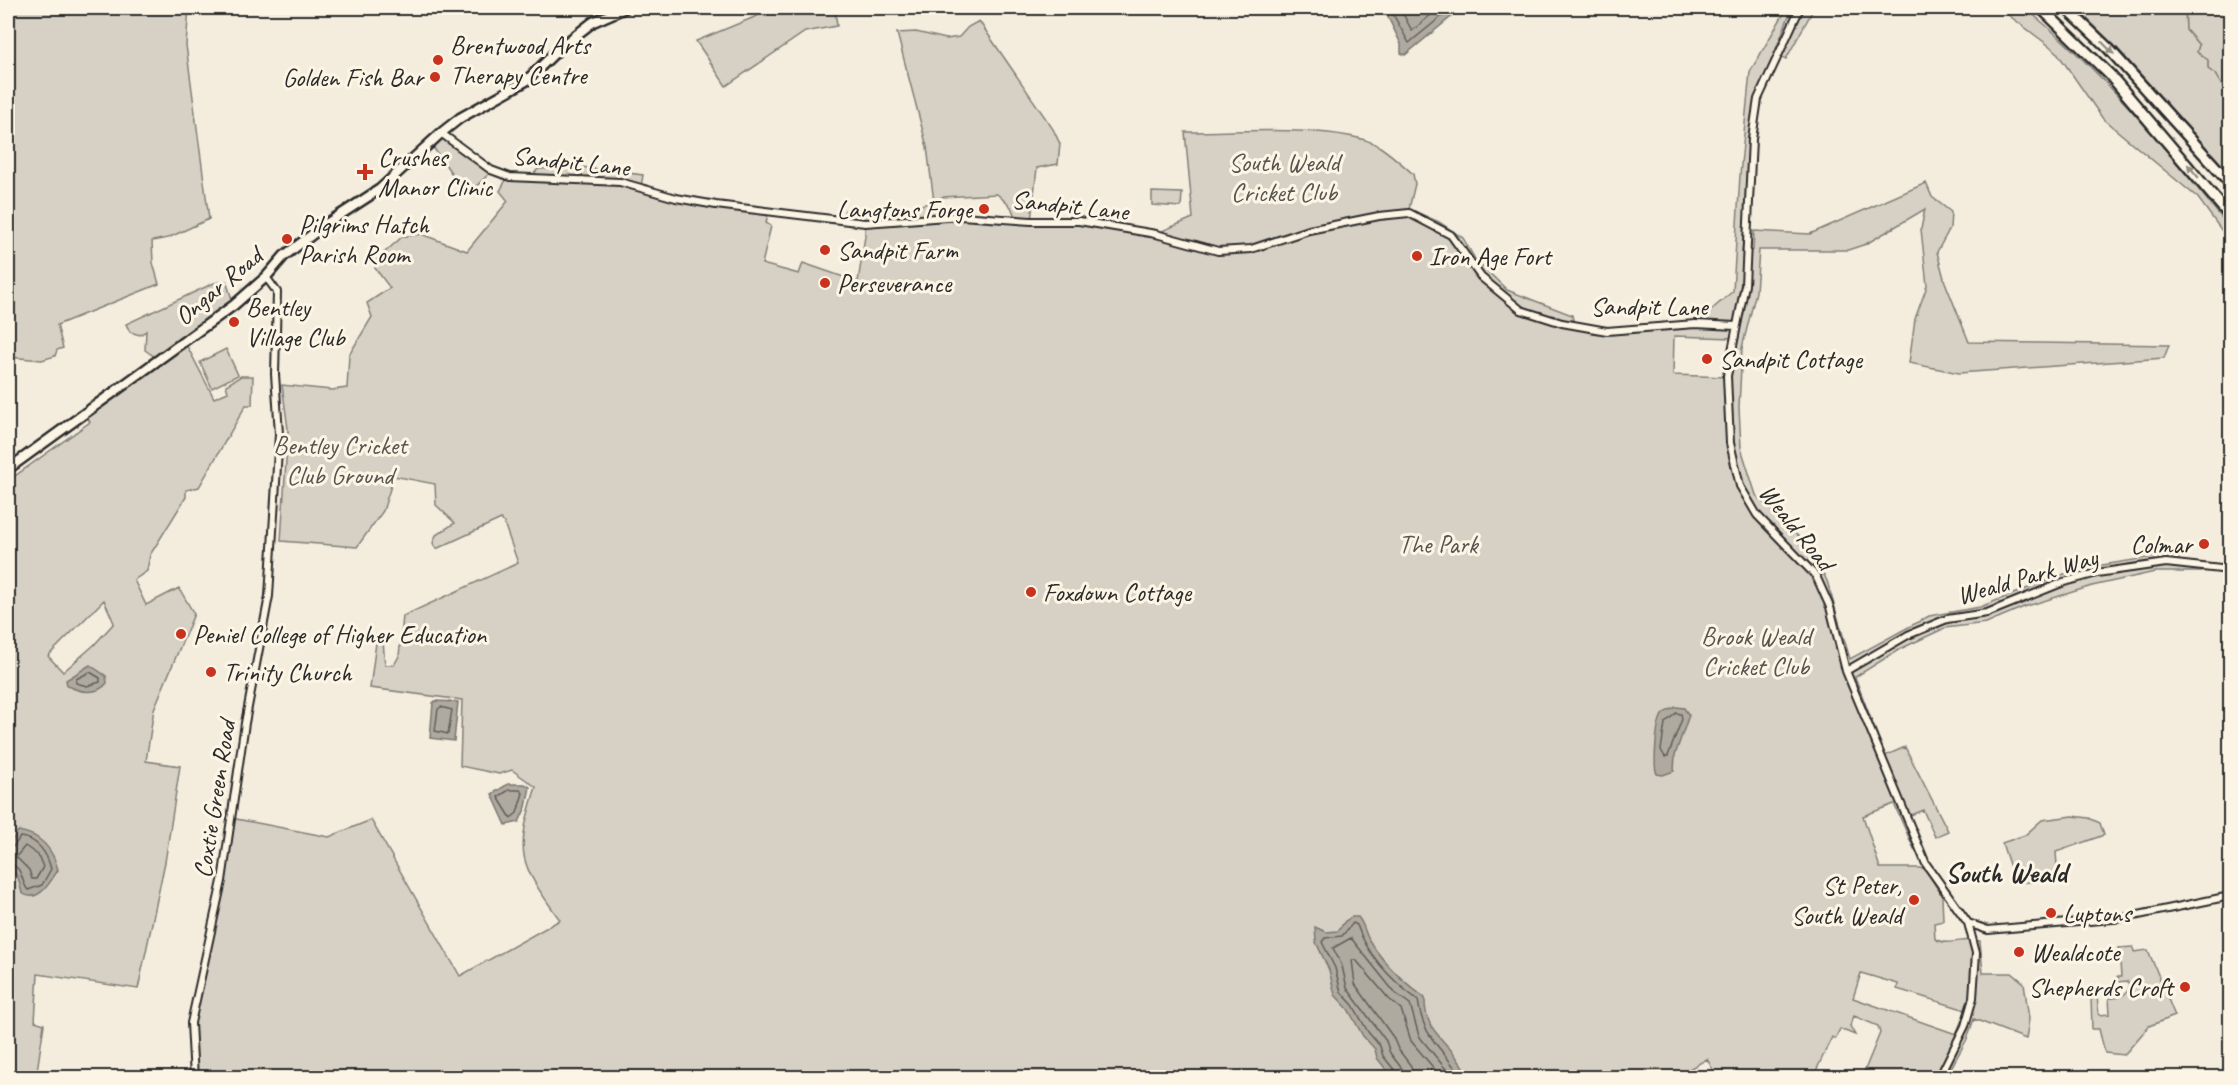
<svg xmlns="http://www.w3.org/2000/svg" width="2238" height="1085" font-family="Caveat,sans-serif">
  <rect width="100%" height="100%" fill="#f4edde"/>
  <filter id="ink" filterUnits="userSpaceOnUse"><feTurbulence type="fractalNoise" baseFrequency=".0167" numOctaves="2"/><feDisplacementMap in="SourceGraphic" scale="12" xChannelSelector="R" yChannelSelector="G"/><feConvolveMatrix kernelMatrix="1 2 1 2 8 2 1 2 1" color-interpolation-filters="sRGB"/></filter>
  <g filter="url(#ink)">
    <path fill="#d6d1c4" stroke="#807e78" stroke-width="1.5" fill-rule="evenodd" d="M8 8H189L186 45 209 219 168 238 152 241 153 263 159 284 57 325 63 348 57 350 55 356 42 360 8 357Z
      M767 8H835L837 26 805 32 726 86 696 41 757 16Z
      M1787 8H1792L1755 103 1742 252 1753 250 1754 231 1810 234 1926 183 1932 197 1951 212 1950 228 1937 252 1945 282 1969 342 2169 345 2164 358 1959 373 1909 363 1915 319 1927 286 1921 229 1925 209 1866 244 1848 250H1759L1756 292 1742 348 1739 407 1741 448 1756 495 1810 548 1827 581 1850 659 1929 616 1980 607 2077 569 2178 553 2179 561 2201 564 2202 572H2155L2092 586 2024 607 1986 623 1945 628 1900 649 1855 677 1885 756 1905 747 1948 831 1935 837 1923 810 1906 817 1920 851 1914 849 1894 804 1863 816 1880 868H1925L1942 896 1943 921 1934 923 1935 939C1948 947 1965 937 1980 941L1983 973H2012L2024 983 2029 1019 2026 1039 1974 1019 1967 1039 1946 1077H1862L1880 1033 1878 1026 1854 1016 1850 1026 1855 1035 1840 1029 1835 1039 1832 1037 1816 1071 1823 1078 1717 1077 1707 1059 1673 1078H194L191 1033 231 818 329 837 371 820 460 976 560 920C519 862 514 856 536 787L512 770 499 774 460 766 462 700 370 688 377 635 383 641 385 665H394L399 656 403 616 518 563 504 523 501 519 436 549 433 543 436 535 455 523 436 505 435 484 394 476 383 511 357 547 281 541 288 429 282 385 332 390 347 388 349 355 372 317 367 303 390 288 375 268 376 260 402 237 421 234 467 251 508 201 500 191 507 178H530L538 169 581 167 643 175 641 187 676 198 769 210 766 223 771 226 762 264 799 274 803 263 858 282 865 236V223L841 220 845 210H898L934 202 927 147 897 33 916 32 946 39 959 37 968 27 979 21 1053 129 1060 144 1058 164 1037 168 1031 221H1079L1155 234 1193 218 1185 132C1231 132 1338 124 1377 145 1390 153 1402 164 1413 174L1415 184 1409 209 1439 222 1463 238 1475 259 1507 290 1572 315 1574 325 1607 331 1695 324 1733 291 1740 175 1750 72ZM997 194 1011 207 1016 219 938 217 934 202 942 197ZM1674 336 1733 338 1727 377 1673 375ZM1861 973 1898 984 1897 989 1966 1010 1956 1034 1853 998Z
      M1804 8H1814L1786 59 1782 57Z
      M1999 8H2025C2103 70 2167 151 2230 228V242L2198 198 2103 119 2056 51Z
      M2076 8H2230V175L2118 49Z
      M441 133 493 170 467 195 430 143Z
      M1152 192 1182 193 1181 207 1152 205Z
      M226 281 234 305 185 342 214 398 228 392 226 385 241 376H253L252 405H246L199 487 186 490V497L150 555 147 571 134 580 146 605 179 588 194 614 154 709 146 761 180 766 165 862 138 989 38 974 35 1021 44 1024 36 1078 8 1077V481L90 422 85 414 159 360 145 350 146 331 140 335 130 332 126 324 214 283ZM104 600 114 623 94 645 63 672 48 656Z
      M226 349 238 375 212 388 200 362Z
      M2073 816 2089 818 2100 823 2104 835 2056 852 2058 880 2015 883 2002 843 2025 835 2042 820Z
      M2133 947 2134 952 2148 950 2175 1016 2149 1026 2124 1055 2105 1053 2099 1029H2092L2091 996H2097L2099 1015 2110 1014 2109 998C2119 998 2128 996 2130 984L2127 981 2117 982V977H2121L2119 948Z"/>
    <path fill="#afaaa0" stroke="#7a7771" stroke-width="1.5" d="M1389 8H1447L1451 17 1405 55 1401 53V44L1386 13Z
      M90 665 106 676 107 683C98 695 80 693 67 685L66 680Z
      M435 701 458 702 454 741 430 738 433 703Z
      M1676 707 1684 708 1689 715 1675 755 1674 771 1663 775 1657 774C1653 766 1656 721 1663 714 1666 711 1672 709 1676 707Z
      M508 784H525L530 787 526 807 519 822 506 825 492 794Z
      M18 831C40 834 53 849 58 870 51 881 38 905 22 893L18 877 8 867V846Z
      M1352 917H1358C1365 925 1365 935 1371 943 1384 964 1405 983 1425 998 1424 1023 1435 1032 1451 1050 1458 1058 1463 1068 1470 1077H1392L1377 1058 1375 1049 1363 1036 1348 1009 1335 995 1329 970 1316 942 1315 927 1326 932 1338 931 1345 921Z"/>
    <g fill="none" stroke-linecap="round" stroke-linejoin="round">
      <path stroke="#605e5a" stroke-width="1.5" d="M1393 8 1394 16 1409 43 1442 16V8
        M1400 8 1412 31 1434 12V8
        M90 672 100 678V682L87 686 76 683V679Z
        M441 707 452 710 448 734 435 731 438 709Z
        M1676 713 1681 714 1682 719 1668 756 1665 757 1661 750 1665 723Z
        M509 790H520L523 793 517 813 511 818 498 797Z
        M25 846 38 855 43 867 36 879H32L29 870 16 857Z
        M8 848 14 846 20 837C37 838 47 853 51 869L42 885 28 890C20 881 24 866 8 864
        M1397 1078 1396 1072 1383 1056 1380 1046 1368 1032 1353 1005 1341 992 1335 968 1322 942 1325 938 1342 936 1353 923 1357 925C1368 956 1392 981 1418 1000 1423 1039 1442 1047 1462 1078
        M1404 1078 1403 1070 1390 1053 1386 1041 1347 988 1342 966 1333 948 1351 938 1395 993 1410 1004 1419 1036 1453 1078
        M1413 1078 1411 1066 1398 1049 1393 1037 1355 984 1352 960H1356L1389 999 1401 1009 1411 1041 1442 1078"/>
      <path stroke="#7a7771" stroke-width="1.5" d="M2185 8 2186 30 2199 45 2197 52 2208 60V69L2215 74 2230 99"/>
      <defs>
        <path id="minor" d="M1800 8 1758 99 1752 139 1745 285 1727 376 1730 443 1740 486 1757 515 1816 576 1830 607 1846 671 1926 864 1968 923 1976 953 1973 998 1965 1026 1939 1078
          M441 133 491 170 510 177 620 182 676 198 716 205 865 223 961 216 1031 221H1079L1156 234 1218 251 1251 249 1309 230 1379 216 1409 213 1451 235 1481 277 1521 310 1562 323 1607 331 1695 324 1736 326
          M1846 671 1908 635 1947 619 1987 613 2064 582 2097 573 2166 563 2230 570
          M1968 923 1988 930 2124 918 2230 896
          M194 1078 191 1023 222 881 245 723 269 596 279 434 275 374 277 292 266 277"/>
        <path id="major" d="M8 469 234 305 266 277 284 256 326 224 380 189 441 133 460 118 526 81 562 46 593 22 625 8"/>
        <path id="highway" d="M2041 8 2110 75 2230 216
          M2066 8 2109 49 2230 183"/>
      </defs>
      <use href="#minor" stroke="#2b2b2b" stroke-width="10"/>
      <use href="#major" stroke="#2b2b2b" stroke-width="13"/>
      <use href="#highway" stroke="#2b2b2b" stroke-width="14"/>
      <use href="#minor" stroke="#fcf5e5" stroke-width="6"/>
      <use href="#major" stroke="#fcf5e5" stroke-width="8"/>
      <use href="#highway" stroke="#fcf5e5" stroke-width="9"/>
    </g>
    <defs><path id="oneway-solid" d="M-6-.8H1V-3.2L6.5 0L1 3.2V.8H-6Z" transform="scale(1.5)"/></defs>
    <g fill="#949088">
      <use href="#oneway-solid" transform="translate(2108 48) rotate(45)"/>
      <use href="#oneway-solid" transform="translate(2193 171) rotate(-130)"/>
    </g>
  </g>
  <g fill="#c8321e" stroke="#fcf5e5" stroke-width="2">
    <circle cx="438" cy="60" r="6"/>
    <circle cx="435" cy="77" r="6"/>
    <path d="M362 163h6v6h6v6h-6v6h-6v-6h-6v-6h6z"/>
    <circle cx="984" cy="209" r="6"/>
    <circle cx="287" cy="239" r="6"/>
    <circle cx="825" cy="250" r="6"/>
    <circle cx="1417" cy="256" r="6"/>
    <circle cx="825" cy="283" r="6"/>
    <circle cx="234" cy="322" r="6"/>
    <circle cx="1707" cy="359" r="6"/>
    <circle cx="2204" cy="544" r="6"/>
    <circle cx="1031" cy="592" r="6"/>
    <circle cx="181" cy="634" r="6"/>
    <circle cx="211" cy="672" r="6"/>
    <circle cx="1914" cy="900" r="6"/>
    <circle cx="2051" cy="913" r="6"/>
    <circle cx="2019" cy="952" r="6"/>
    <circle cx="2185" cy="987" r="6"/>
  </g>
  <g text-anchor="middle" stroke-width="6" stroke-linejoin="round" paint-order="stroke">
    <g font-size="26" fill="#2b2b2b" stroke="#fcf5e5" text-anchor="start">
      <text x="450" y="54">Brentwood Arts<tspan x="450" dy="30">Therapy Centre</tspan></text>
      <text x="423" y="86" text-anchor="end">Golden Fish Bar</text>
      <text x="378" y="166">Crushes<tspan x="378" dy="30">Manor Clinic</tspan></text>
      <text x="972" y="218" text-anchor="end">Langtons Forge</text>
      <text x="299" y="233">Pilgrims Hatch<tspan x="299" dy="30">Parish Room</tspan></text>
      <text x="837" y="259">Sandpit Farm</text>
      <text x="1429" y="265">Iron Age Fort</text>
      <text x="837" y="292">Perseverance</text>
      <text x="246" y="316">Bentley<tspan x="246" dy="30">Village Club</tspan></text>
      <text x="1719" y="368">Sandpit Cottage</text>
      <text x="2192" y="553" text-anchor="end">Colmar</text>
      <text x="1043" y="601">Foxdown Cottage</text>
      <text x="193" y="643">Peniel College of Higher Education</text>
      <text x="223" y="681">Trinity Church</text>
      <text x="1902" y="894" text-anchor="end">St Peter,<tspan x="1902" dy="30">South Weald</tspan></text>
      <text x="2063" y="922">Luptons</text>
      <text x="2031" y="961">Wealdcote</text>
      <text x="2173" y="996" text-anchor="end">Shepherds Croft</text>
    </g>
    <g font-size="26" fill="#2b2b2b" stroke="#fcf5e5">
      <text transform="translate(571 161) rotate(6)" y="9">Sandpit Lane</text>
      <text transform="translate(1070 205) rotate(6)" y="9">Sandpit Lane</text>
      <text transform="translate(218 286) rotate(-40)" y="9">Ongar Road</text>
      <text x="1649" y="315">Sandpit Lane</text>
      <text transform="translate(1797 527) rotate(51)" y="9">Weald Road</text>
      <text transform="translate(2027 576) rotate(-16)" y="9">Weald Park Way</text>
      <text transform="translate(214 799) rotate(-81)" y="9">Coxtie Green Road</text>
    </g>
    <g font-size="26" fill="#565451" stroke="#fcf5e5">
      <text x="1284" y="171">South Weald<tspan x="1284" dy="30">Cricket Club</tspan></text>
      <text x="340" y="454">Bentley Cricket<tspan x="340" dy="30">Club Ground</tspan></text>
      <text x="1438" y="553">The Park</text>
      <text x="1756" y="645">Brook Weald<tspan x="1756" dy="30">Cricket Club</tspan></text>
    </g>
    <g font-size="28" font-weight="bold" fill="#2b2b2b" stroke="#fcf5e5">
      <text x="2006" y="882">South Weald</text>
    </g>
  </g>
  <rect width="2238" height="1085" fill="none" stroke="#fcf5e5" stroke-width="30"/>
  <rect x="15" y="15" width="2208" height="1055" fill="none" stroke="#2b2b2b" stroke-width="2" filter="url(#ink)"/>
</svg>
